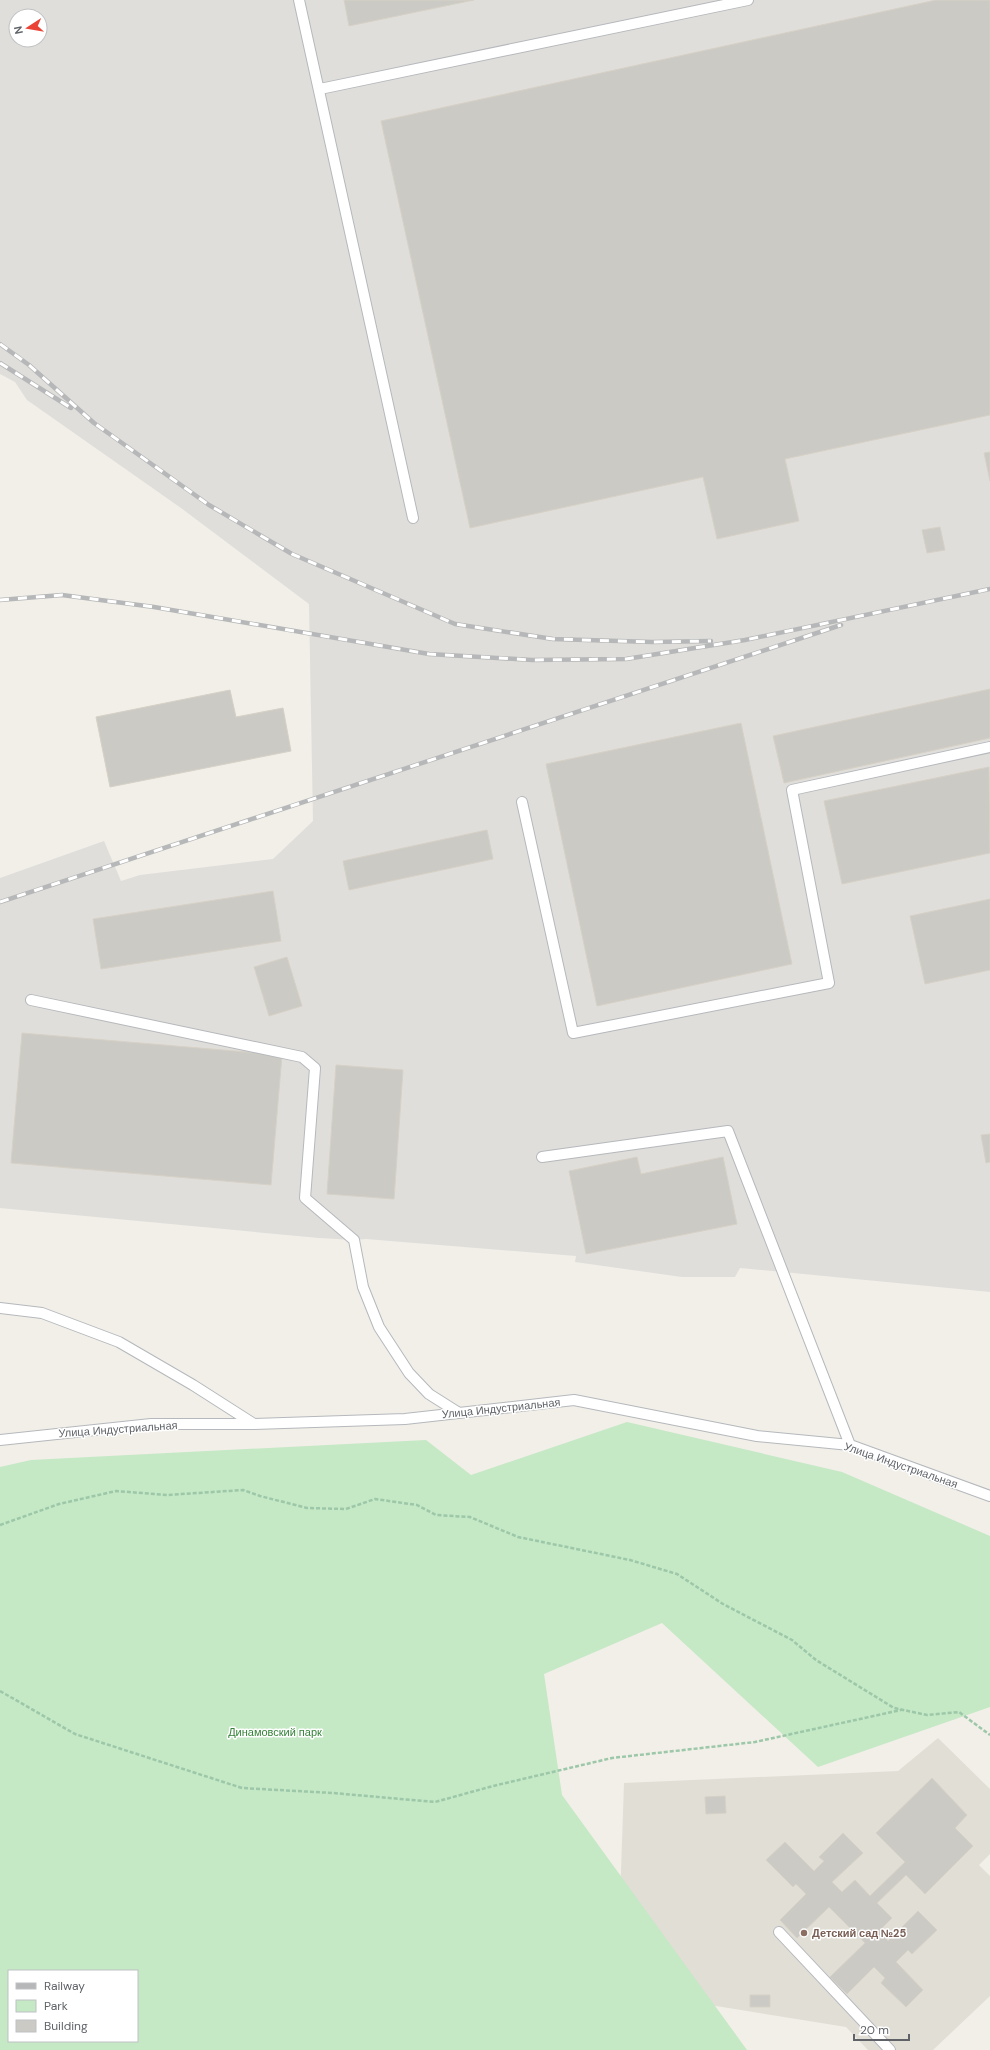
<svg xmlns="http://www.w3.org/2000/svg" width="990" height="2050" font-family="'DM Sans',sans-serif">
  <rect width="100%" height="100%" fill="#f1efe8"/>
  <path fill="#e0deda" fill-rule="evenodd" d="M0 0H990V1292L740 1268 735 1277H682L575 1262 576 1256 366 1239 354 1240 319 1238 0 1208V878L104 841 121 881 140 875 273 859 313 821 309 604 181 508 27 400 15 382 0 374ZM16 16H40V40H16Z"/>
  <path fill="#e1ded6" d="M938 1738 990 1789V1854L979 1865 990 1876V1996L933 2050H868L846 2027 617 1990 624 1783 898 1771Z"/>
  <path fill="#c5e8c5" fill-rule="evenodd" d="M627 1422 842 1472 990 1536V1707L818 1767 662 1623 544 1674 562 1795 747 2050H0V1467L31 1460 426 1440 471 1475ZM9 1971H137V2041H9Z"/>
  <path fill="#cccac5" stroke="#d6d1c6" d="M344 0H474L349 26Z
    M936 0H990V415L785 459 799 521 717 539 703 477 470 528 381 121Z
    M990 452V481L984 453Z
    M940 527 945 550 927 553 922 530Z
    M990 689V738L784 783 773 736Z
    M230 690 236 717 283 708 291 751 110 787 96 717Z
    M741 723 792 964 597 1006 546 764Z
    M989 767 990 853 842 884 824 801Z
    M487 830 493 859 349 890 343 861Z
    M273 891 281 941 101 969 93 919Z
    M990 899V970L925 984 910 916Z
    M287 957 302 1006 269 1016 254 967Z
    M22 1033 282 1055 271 1185 11 1163Z
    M336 1065 403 1070 394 1199 327 1194Z
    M990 1134V1162L986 1163 981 1135Z
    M637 1157 641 1174 723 1157 737 1224 586 1254 569 1171Z
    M932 1778 967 1815 955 1828 973 1846 925 1894 906 1875 877 1903 892 1918 879 1931 888 1941 918 1911 937 1930 912 1954 908 1950 896 1962 923 1990 906 2007 881 1983 885 1978 874 1967 847 1994 830 1977 865 1943 829 1907 797 1938 780 1920 806 1894 796 1884 793 1887 766 1860 785 1842 814 1871 824 1861 819 1857 843 1833 863 1853 832 1882 842 1892 855 1880 870 1896 905 1862 876 1833Z
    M725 1796 726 1813 706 1814 705 1797Z
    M750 1995H770V2007H750Z"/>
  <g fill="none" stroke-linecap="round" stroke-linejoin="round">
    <defs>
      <path id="lane" d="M299 0 413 518
        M320 89 748 0
        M522 802 573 1033 829 983 792 790 990 747
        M31 1000 302 1057 315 1068 305 1198 354 1240 363 1287 379 1327 409 1373 429 1394 459 1413
        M542 1157 728 1131 850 1445
        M0 1308 42 1313 119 1342 193 1385 254 1424
        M0 1440 151 1424H254L405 1419 574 1400 757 1436 850 1445 990 1496
        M779 1932 890 2050"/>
    </defs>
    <use href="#lane" stroke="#b5b8bc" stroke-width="12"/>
    <path stroke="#9cc7a9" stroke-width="2.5" stroke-dasharray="4 2" stroke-linecap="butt" d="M0 1525 59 1504 116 1491 167 1495 243 1490 260 1496 307 1508 346 1509 375 1499 417 1505 436 1515 470 1517 518 1537 630 1560 677 1574 723 1604 792 1640 816 1660 894 1708 927 1715 959 1712 990 1735
      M0 1691 75 1734 242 1788 333 1793 435 1802 493 1786 612 1758 755 1742 901 1710"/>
    <use href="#lane" stroke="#fff" stroke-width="10"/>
    <defs>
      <path id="rail" d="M0 344 29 365 94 423 209 505 292 554 455 624 553 639 652 642 711 641
        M0 363 71 408
        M0 600 62 595 154 607 429 654 532 660 626 659 745 640 990 589
        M0 902 841 625"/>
    </defs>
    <use href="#rail" stroke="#b6b7b8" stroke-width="4.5"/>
    <use href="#rail" stroke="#fff" stroke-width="3" stroke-dasharray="9" stroke-linecap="butt"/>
  </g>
  <circle fill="#8d6e63" stroke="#fff" stroke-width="1.5" cx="804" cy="1933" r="4"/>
  <g text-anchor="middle" stroke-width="3" stroke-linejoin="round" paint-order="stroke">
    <g font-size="11" fill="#5f6368" stroke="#fff">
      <text transform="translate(501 1408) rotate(-6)" y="4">Улица Индустриальная</text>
      <text transform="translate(118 1429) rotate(-4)" y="4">Улица Индустриальная</text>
      <text transform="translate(901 1465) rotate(19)" y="4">Улица Индустриальная</text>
    </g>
    <g font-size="11" fill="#348238" stroke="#fff">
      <text x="275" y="1736">Динамовский парк</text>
    </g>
    <g font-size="11" font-weight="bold" fill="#785e54" stroke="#fff" text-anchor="start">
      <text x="812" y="1937">Детский сад №25</text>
    </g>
  </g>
  <rect x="8" y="1970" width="130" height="72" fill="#ffffff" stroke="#bfc1c3"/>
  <rect x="16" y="1983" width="20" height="6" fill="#b6b7b8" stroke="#bfc1c3"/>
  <text x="44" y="1990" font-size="12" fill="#5f6368">Railway</text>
  <rect x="16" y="2000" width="20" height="12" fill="#c5e8c5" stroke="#bfc1c3"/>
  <text x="44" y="2010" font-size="12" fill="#5f6368">Park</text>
  <rect x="16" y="2020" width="20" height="12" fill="#cccac5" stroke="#bfc1c3"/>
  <text x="44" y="2030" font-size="12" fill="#5f6368">Building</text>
  <g transform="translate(28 28) rotate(258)"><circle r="19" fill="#ffffff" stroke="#bfc1c3"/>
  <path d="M0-3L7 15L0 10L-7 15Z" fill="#ea4335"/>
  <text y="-6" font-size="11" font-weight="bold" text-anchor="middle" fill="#5f6368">N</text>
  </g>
  <path d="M854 2034v6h55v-6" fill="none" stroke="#5f6368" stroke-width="2"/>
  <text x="860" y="2034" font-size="12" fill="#5f6368" stroke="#ffffff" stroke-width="3" paint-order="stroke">20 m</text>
</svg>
